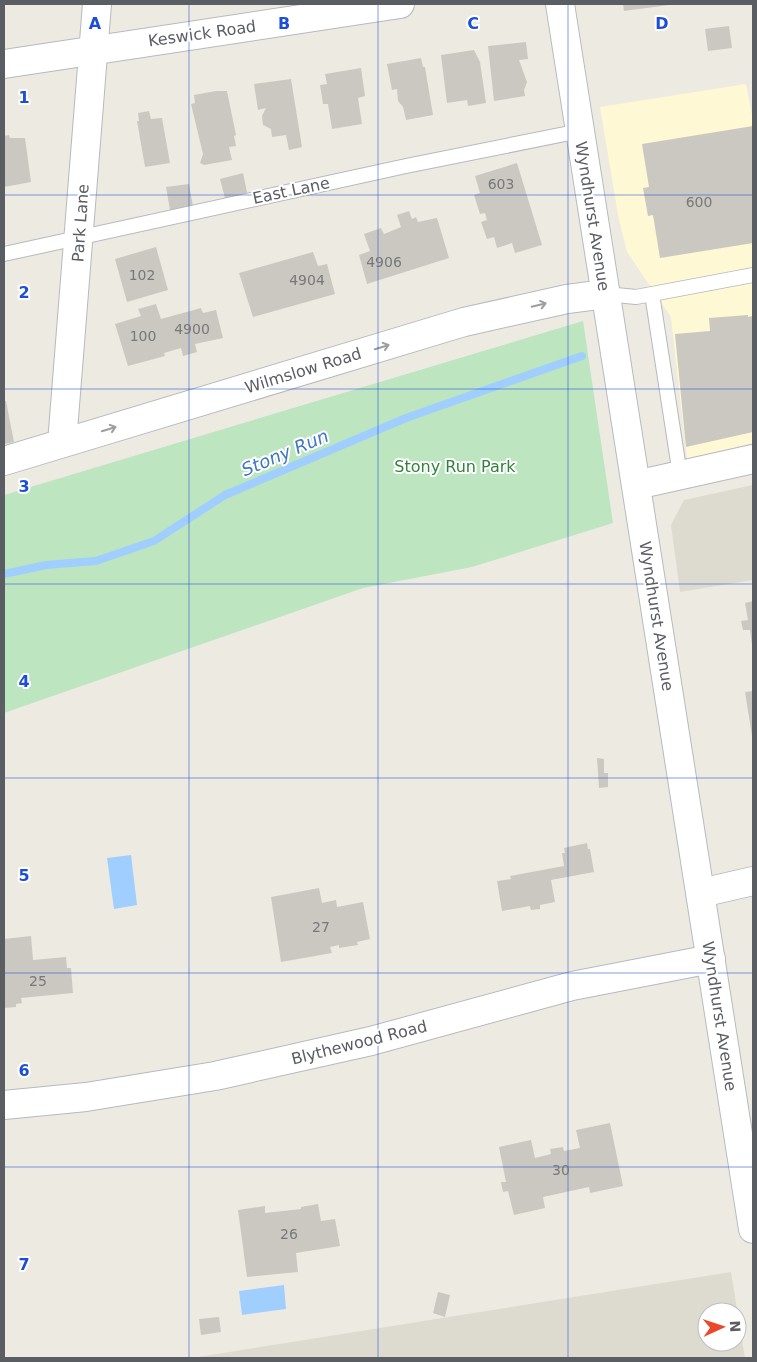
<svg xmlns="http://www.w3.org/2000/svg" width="757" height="1362" font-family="'DejaVu Sans',sans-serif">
  <rect width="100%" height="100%" fill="#edebe1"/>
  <path fill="#fef8d5" d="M746 84 753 121V443L687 459 671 317 627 252 618 215 600 107Z"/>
  <path fill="#dddbcf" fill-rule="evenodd" d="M753 485V580L680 592 671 525 684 500Z
    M731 1272 745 1358H192ZM707 1312H737V1342H707Z"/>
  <path fill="#bde5c0" d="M583 321 613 523 472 567 363 588 4 713V495Z"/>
  <path fill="#9fceff" d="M131 855 137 905 114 909 107 858Z
    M284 1285 286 1309 242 1315 239 1291Z"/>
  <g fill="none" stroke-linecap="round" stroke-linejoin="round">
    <path stroke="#9fceff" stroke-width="8" d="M4 574 46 565 96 561 154 541 225 495 406 418 582 356"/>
  </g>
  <path fill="#cac8c0" d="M623 4H669V5L624 11Z
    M729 26 732 48 708 51 705 29Z
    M526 42 528 59 519 60 527 82 524 90 525 96 494 101 488 46Z
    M474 50 480 62 486 103 468 106 467 100 447 103 441 55Z
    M421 58 423 67H425L433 115 406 120 403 107 398 101 397 89 392 90 387 64Z
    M361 68 365 96 358 98 362 124 332 129 328 104H323L320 85 327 84 325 74Z
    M291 79 302 147 289 150 286 135 272 137 271 129 263 125 262 116 266 108 258 110 254 84Z
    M216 91H227L236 135 234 136 236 146 229 147 232 160 204 165 200 163 203 154 191 104 195 103 194 95Z
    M149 111 151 119 162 118 170 163 145 167 137 121H139L138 113Z
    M753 126V243L660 258 653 215 648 216 643 188 649 187 642 144Z
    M9 135 10 138H25L31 182 4 187V136Z
    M517 163 542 245 515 253 512 243 497 248 494 237 487 239 481 222 487 220 485 213 480 214 474 195 480 193 475 176Z
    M243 173 248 197 226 202 220 179Z
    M189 184 193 206 170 210 166 187Z
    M409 211 412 219 416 217 418 222 437 218 449 258 367 284 359 255 370 251 364 234 381 228 384 234 401 227 397 215Z
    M156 247 168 290 127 302 115 259Z
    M313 252 318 266 327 264 335 294 253 317 239 273Z
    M156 304 161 319 201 308 203 313 216 310 223 338 195 344 197 352 183 356 181 348 164 353 165 356 128 366 115 324 141 316 138 309Z
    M748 315V317L753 316V432L686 447 675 334 710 331 709 318Z
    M4 401H6L14 442 4 444Z
    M753 601V645H752L750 630H743L741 621 748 620 745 603Z
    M753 691V736H752L745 692Z
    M597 758 604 759V773H608V787L599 788Z
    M587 843 588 849H590L594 872 551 880 555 902 540 905V909L531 910 530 906 502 911 497 881 511 879 510 876 564 866 562 853H565L564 848Z
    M319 888 322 903 336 900 337 907 363 902 370 939 357 942 358 945 339 948V945L330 947 332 953 281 962 271 897Z
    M31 936 33 960 66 957 67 968H71L73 993 21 998 22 1003 16 1004V1007L4 1008V939Z
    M610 1123 623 1186 590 1193 589 1187 543 1197 545 1208 514 1215 508 1191 503 1192 501 1182H506L499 1147 531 1140 535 1158 551 1154 550 1149 563 1147 564 1151 580 1148 576 1130Z
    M318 1204 321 1221 335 1219 340 1246 296 1253 298 1272 247 1277 238 1210 265 1206V1213L301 1209V1207Z
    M438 1292 450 1295 445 1317 433 1313Z
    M219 1317 221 1332 201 1335 199 1319Z"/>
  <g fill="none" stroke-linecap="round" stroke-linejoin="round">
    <defs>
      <path id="lane" d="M4 254 406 166 580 131
        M606 294 636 297 753 275
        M652 294 680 475"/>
      <path id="street" d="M4 64 400 4
        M62 443 97 4
        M4 461 464 322 567 299 606 294
        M636 485 753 459
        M701 893 753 881
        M4 1105 86 1097 215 1076 371 1041 572 986 711 959"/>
      <path id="secondary" d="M560 4 753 1229"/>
    </defs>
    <use href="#lane" stroke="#b7b9be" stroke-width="16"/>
    <use href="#street" stroke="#b7b9be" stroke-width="30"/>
    <use href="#secondary" stroke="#b7bac0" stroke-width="30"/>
    <use href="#lane" stroke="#fff" stroke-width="14"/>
    <use href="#street" stroke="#fff" stroke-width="28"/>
    <use href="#secondary" stroke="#fff" stroke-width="28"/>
  </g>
  <defs><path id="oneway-shaft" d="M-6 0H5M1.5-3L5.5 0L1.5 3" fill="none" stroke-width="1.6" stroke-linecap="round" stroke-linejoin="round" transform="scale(1.25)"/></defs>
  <g stroke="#9c9ea1">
    <use href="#oneway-shaft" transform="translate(539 305) rotate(-13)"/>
    <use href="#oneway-shaft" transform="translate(382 347) rotate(-17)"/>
    <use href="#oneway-shaft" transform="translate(109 429) rotate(-17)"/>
  </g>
  <path fill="none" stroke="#1d4ed8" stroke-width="1" stroke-opacity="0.55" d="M189 4V1358M378 4V1358M568 4V1358M4 195H753M4 389H753M4 584H753M4 778H753M4 973H753M4 1167H753"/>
  <g text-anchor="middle" stroke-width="4" stroke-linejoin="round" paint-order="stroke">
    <g font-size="14" fill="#76787a">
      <text x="501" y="189">603</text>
      <text x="699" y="207">600</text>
      <text x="384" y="267">4906</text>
      <text x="142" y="280">102</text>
      <text x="307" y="285">4904</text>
      <text x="192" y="334">4900</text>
      <text x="143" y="341">100</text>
      <text x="321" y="932">27</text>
      <text x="38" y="986">25</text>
      <text x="561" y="1175">30</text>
      <text x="289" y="1239">26</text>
    </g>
    <g font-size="16" fill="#5a5d62" stroke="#fff">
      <text transform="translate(202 33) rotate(-8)" y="6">Keswick Road</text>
      <text transform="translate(291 190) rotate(-12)" y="6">East Lane</text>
      <text transform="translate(593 216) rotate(81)" y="6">Wyndhurst Avenue</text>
      <text transform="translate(80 223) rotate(-86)" y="6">Park Lane</text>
      <text transform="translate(303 370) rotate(-17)" y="6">Wilmslow Road</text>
      <text transform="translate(657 616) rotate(81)" y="6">Wyndhurst Avenue</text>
      <text transform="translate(720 1016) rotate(81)" y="6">Wyndhurst Avenue</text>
      <text transform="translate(359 1042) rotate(-14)" y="6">Blythewood Road</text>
    </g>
    <g font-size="16" fill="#32813d" stroke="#fff">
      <text x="455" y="472">Stony Run Park</text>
    </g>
    <g font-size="18" font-style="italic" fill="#4176c3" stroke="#fff">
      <text transform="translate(285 453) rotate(-23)" y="6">Stony Run</text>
    </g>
  </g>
  <g font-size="16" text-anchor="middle" font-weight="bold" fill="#1d4ed8" stroke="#fff" stroke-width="4" stroke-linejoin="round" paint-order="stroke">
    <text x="95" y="29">A</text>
    <text x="284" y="29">B</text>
    <text x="473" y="29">C</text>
    <text x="662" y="29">D</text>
    <text x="24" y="103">1</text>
    <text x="24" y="298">2</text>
    <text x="24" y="492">3</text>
    <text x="24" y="687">4</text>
    <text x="24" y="881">5</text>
    <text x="24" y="1076">6</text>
    <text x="24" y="1270">7</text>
  </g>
  <rect width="757" height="1362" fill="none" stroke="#5a5d62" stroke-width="10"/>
  <g transform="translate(722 1327) rotate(87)"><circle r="24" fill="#ffffff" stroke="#bdbec0"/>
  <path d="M0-4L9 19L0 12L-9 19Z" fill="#ea482a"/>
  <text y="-8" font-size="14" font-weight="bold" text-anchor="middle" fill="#5a5d62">N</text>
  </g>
</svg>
